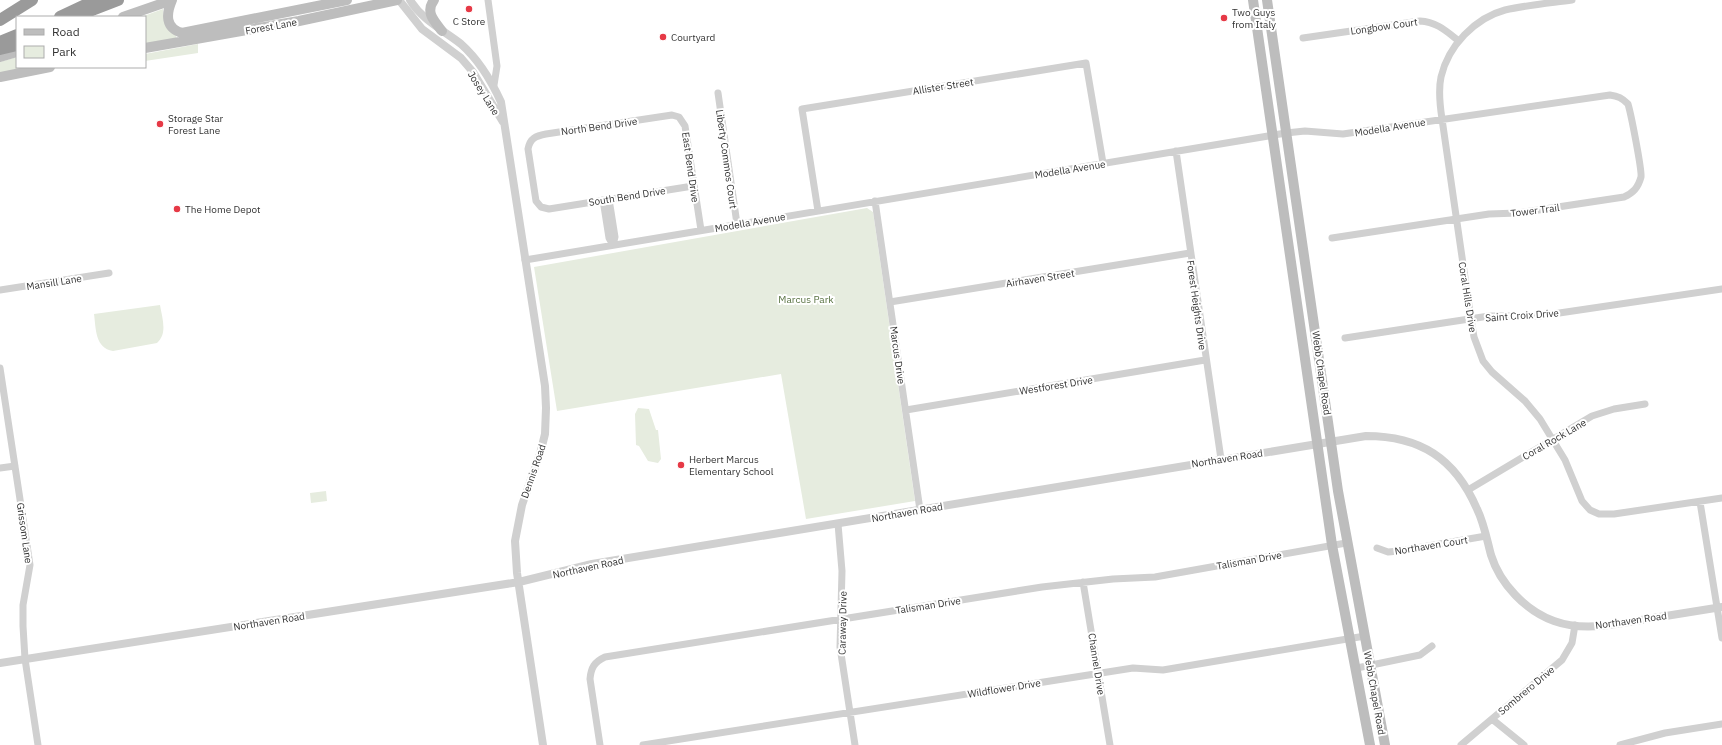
<svg xmlns="http://www.w3.org/2000/svg" width="1722" height="745" font-family="'IBM Plex Sans',sans-serif">
  <rect width="100%" height="100%" fill="#fff"/>
  <path fill="#e6ecdf" d="M163 9 164 21 176 36V38L145 45V17H141Z
    M198 44V53L145 61V54Z
    M17 57V67H37L0 75V62Z
    M867 208 873 212 915 501 806 519 781 374 557 411 534 267Z
    M160 305C162 318 168 333 157 343L113 351C95 348 96 329 94 314Z
    M638 408 649 409 656 430H658L661 459 658 463 648 461 639 446 636 445 635 414Z
    M326 491 327 501 311 503 310 493Z"/>
  <g fill="none" stroke-linecap="round" stroke-linejoin="round">
    <path stroke="#d0d0d0" stroke-width="7" d="M488 0 497 66 494 85
      M1572 0C1550 3 1527 5 1505 10 1475 18 1448 46 1441 77 1438 91 1440 106 1442 119L1471 319 1474 337 1483 361 1492 372 1525 401 1540 419 1565 460 1582 501 1590 510 1599 514H1614L1722 498
      M1303 38 1420 21C1437 22 1446 31 1459 41
      M718 93 737 224
      M1176 151 1221 459
      M693 186 549 209 541 207 536 201 528 149C530 138 536 136 546 134L672 115 679 117 685 126 701 230
      M609 199 615 237 613 245
      M603 200 609 238 613 245
      M875 201 920 510
      M818 211 802 109 1086 63 1103 163
      M525 260 1286 133 1305 131 1343 134 1610 95C1618 96 1622 98 1628 104 1631 114 1642 170 1641 177 1638 188 1633 193 1624 197L1518 213 1489 214 1332 238
      M0 290 109 273
      M890 302 1190 253
      M1345 338 1489 316H1539L1722 289
      M0 368 30 565 23 605V626L25 659 38 745
      M906 410 1205 360
      M0 468 15 466
      M1468 490 1592 416 1614 409 1645 404
      M1700 502 1722 638
      M838 524 842 571 840 647 855 745
      M1377 548 1388 552 1399 551 1486 536
      M1083 582 1110 745
      M1357 668 1420 655 1432 646
      M1492 719 1524 745
      M600 745 590 679C591 668 594 662 605 657L1042 587 1113 579 1155 577 1346 543
      M643 745 1133 668 1163 670 1365 636
      M1461 745 1562 660 1572 643 1575 625
      M1620 745 1665 733 1722 724"/>
    <path stroke="#d0d0d0" stroke-width="8" d="M399 0 422 29 461 58 473 72 503 122
      M410 0C422 20 443 30 461 44 479 60 491 80 501 102L545 386 546 408 545 434 540 454 522 505 515 541 517 573 543 745
      M0 663 519 582 592 564 1366 436C1420 436 1455 458 1477 509 1484 523 1487 540 1491 555 1500 584 1526 611 1554 621 1584 632 1617 624 1647 619 1672 615 1697 611 1722 607"/>
    <path stroke="#bdbdbd" stroke-width="10" d="M172 0C166 14 165 28 182 33L347 0
      M434 0C425 12 434 21 442 31
      M1253 0 1332 545 1370 745
      M1267 0 1338 491 1385 745
      M123 17 172 0
      M145 48 299 21 397 0
      M0 57 17 52
      M0 77 50 67"/>
    <path stroke="#9a9a9a" stroke-width="12" d="M60 17 96 0
      M74 17 118 0
      M0 42 17 35
      M0 49 17 45"/>
    <path stroke="#9a9a9a" stroke-width="12" d="M0 20 32 0"/>
  </g>
  <g fill="#e63946" stroke="#fff" stroke-width="1.5">
    <circle cx="469" cy="9" r="4"/>
    <circle cx="1224" cy="18" r="4"/>
    <circle cx="663" cy="37" r="4"/>
    <circle cx="160" cy="124" r="4"/>
    <circle cx="177" cy="209" r="4"/>
    <circle cx="681" cy="465" r="4"/>
  </g>
  <g text-anchor="middle" stroke-width="4" stroke-linejoin="round" paint-order="stroke">
    <g font-size="10" fill="#333" stroke="#fff" text-anchor="start">
      <text x="1232" y="16">Two Guys<tspan x="1232" dy="12">from Italy</tspan></text>
      <text x="469" y="25" text-anchor="middle">C Store</text>
      <text x="671" y="41">Courtyard</text>
      <text x="168" y="122">Storage Star<tspan x="168" dy="12">Forest Lane</tspan></text>
      <text x="185" y="213">The Home Depot</text>
      <text x="689" y="463">Herbert Marcus<tspan x="689" dy="12">Elementary School</tspan></text>
    </g>
    <g font-size="10" fill="#333" stroke="#fff">
      <text transform="translate(271 26) rotate(-10)" y="4">Forest Lane</text>
      <text transform="translate(1384 26) rotate(-8)" y="4">Longbow Court</text>
      <text transform="translate(943 86) rotate(-9)" y="4">Allister Street</text>
      <text transform="translate(484 93) rotate(58)" y="4">Josey Lane</text>
      <text transform="translate(599 126) rotate(-8)" y="4">North Bend Drive</text>
      <text transform="translate(1390 127) rotate(-9)" y="4">Modella Avenue</text>
      <text transform="translate(727 159) rotate(82)" y="4">Liberty Commos Court</text>
      <text transform="translate(691 167) rotate(82)" y="4">East Bend Drive</text>
      <text transform="translate(1070 169) rotate(-9)" y="4">Modella Avenue</text>
      <text transform="translate(627 196) rotate(-9)" y="4">South Bend Drive</text>
      <text transform="translate(1535 210) rotate(-7)" y="4">Tower Trail</text>
      <text transform="translate(750 222) rotate(-10)" y="4">Modella Avenue</text>
      <text transform="translate(1040 278) rotate(-9)" y="4">Airhaven Street</text>
      <text transform="translate(54 282) rotate(-9)" y="4">Mansill Lane</text>
      <text transform="translate(1468 297) rotate(81)" y="4">Coral Hills Drive</text>
      <text transform="translate(1197 305) rotate(82)" y="4">Forest Heights Drive</text>
      <text transform="translate(1522 315) rotate(-4)" y="4">Saint Croix Drive</text>
      <text transform="translate(898 355) rotate(82)" y="4">Marcus Drive</text>
      <text transform="translate(1322 373) rotate(82)" y="4">Webb Chapel Road</text>
      <text transform="translate(1056 385) rotate(-9)" y="4">Westforest Drive</text>
      <text transform="translate(1554 439) rotate(-30)" y="4">Coral Rock Lane</text>
      <text transform="translate(1227 458) rotate(-9)" y="4">Northaven Road</text>
      <text transform="translate(533 471) rotate(-71)" y="4">Dennis Road</text>
      <text transform="translate(907 512) rotate(-10)" y="4">Northaven Road</text>
      <text transform="translate(25 533) rotate(82)" y="4">Grissom Lane</text>
      <text transform="translate(1431 545) rotate(-9)" y="4">Northaven Court</text>
      <text transform="translate(1249 560) rotate(-10)" y="4">Talisman Drive</text>
      <text transform="translate(588 567) rotate(-12)" y="4">Northaven Road</text>
      <text transform="translate(928 605) rotate(-9)" y="4">Talisman Drive</text>
      <text transform="translate(1631 620) rotate(-8)" y="4">Northaven Road</text>
      <text transform="translate(269 621) rotate(-9)" y="4">Northaven Road</text>
      <text transform="translate(842 623) rotate(-89)" y="4">Caraway Drive</text>
      <text transform="translate(1097 664) rotate(81)" y="4">Channel Drive</text>
      <text transform="translate(1004 688) rotate(-9)" y="4">Wildflower Drive</text>
      <text transform="translate(1526 690) rotate(-40)" y="4">Sombrero Drive</text>
      <text transform="translate(1375 693) rotate(80)" y="4">Webb Chapel Road</text>
    </g>
    <g font-size="10" fill="#56703f" stroke="#fff">
      <text x="806" y="303">Marcus Park</text>
    </g>
  </g>
  <rect x="16" y="16" width="130" height="52" fill="#ffffff" stroke="#adadad"/>
  <rect x="24" y="29" width="20" height="6" fill="#bdbdbd" stroke="#adadad"/>
  <text x="52" y="36" font-size="12" fill="#333333">Road</text>
  <rect x="24" y="46" width="20" height="12" fill="#e6ecdf" stroke="#adadad"/>
  <text x="52" y="56" font-size="12" fill="#333333">Park</text>
</svg>
